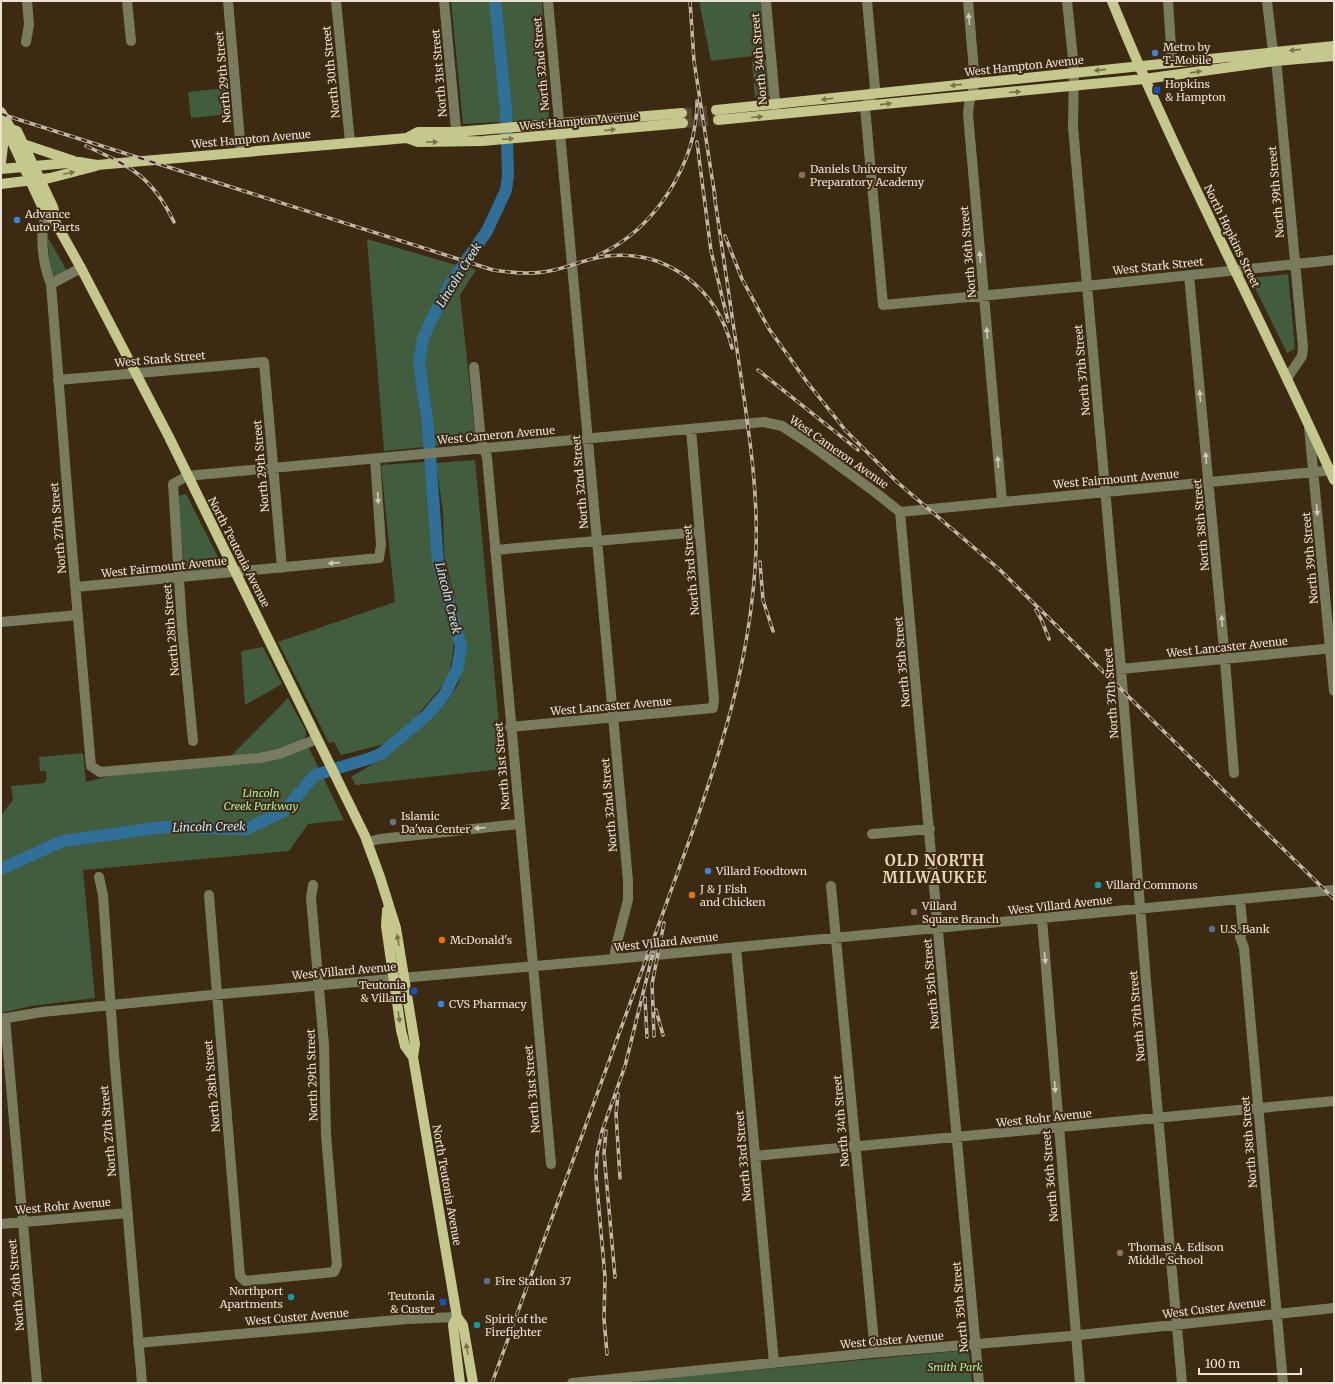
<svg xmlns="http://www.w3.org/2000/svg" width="1335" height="1384" font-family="Merriweather,serif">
  <rect width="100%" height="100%" fill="#3c2a12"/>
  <path fill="#425c3e" d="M451 1H542L549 119 463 124Z
    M699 1H762L767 54 711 61Z
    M767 60 770 96 755 98 752 61Z
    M226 88 229 114 191 118 188 92Z
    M47 236 67 271 55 277 51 275Z
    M367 239 456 265 420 331 415 350 419 409 425 447 384 451Z
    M469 267 476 270 460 295 476 442 434 446 423 364 428 333Z
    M1288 274 1295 349 1287 353 1250 278Z
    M475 460 503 769 356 785 351 777 388 755 447 702 459 683 466 646 444 554 443 511 436 463Z
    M425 462 435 568 454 643 449 678 414 719 385 744 341 755 334 742 329 743 278 642 395 602 381 465Z
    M186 494 221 563 220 568 185 572 184 569 178 496Z
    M263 647 282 684 245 705 241 651Z
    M288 698 306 731V736L304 738 344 820 308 824 289 851 83 870 95 998 31 1006 1 1013V815L13 800 11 786 44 783 47 779 46 771H40L39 757 83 753 86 782 109 776 221 766Z
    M969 1350 972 1383H615Z"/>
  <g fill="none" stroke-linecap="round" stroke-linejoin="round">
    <path stroke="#2f6f98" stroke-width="12" d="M1 869 63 841 163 827 246 829 284 811 315 775 371 758 382 753 427 715 445 694 457 670 461 646 438 563 428 428 419 362 423 338 432 319 450 284 487 231 506 190 508 175 506 110 495 1"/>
    <path stroke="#57452f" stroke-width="10" stroke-dasharray="10 5" stroke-linecap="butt" d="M682 113 716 110
      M683 123 718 120"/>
    <path stroke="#797b5f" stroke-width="10" d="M127 1 131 41
      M228 1 241 152
      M336 1 350 142
      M444 1 457 140
      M548 1 628 881V900L616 946 614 959
      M766 1 776 112
      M867 1 875 88 865 107 883 305 1086 286 1334 260
      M968 1 975 83 969 104 968 114 1002 501
      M1067 1 1074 68 1073 127 1121 669 1146 981 1182 1383
      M1168 1 1172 62
      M1267 1 1272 44 1277 69 1303 347 1302 356 1288 377
      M26 42 29 24 27 1
      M46 215C39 235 43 265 51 284L71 538 91 766 100 772 260 758 279 754 317 739
      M1189 275 1225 660 1234 773
      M51 284 81 268
      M474 367 481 441 487 457 551 1164
      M58 380 264 362 282 568
      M1309 427 1334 691
      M900 512 979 1383
      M900 512 1334 470
      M495 550 699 532
      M76 587 379 558 381 545 375 459
      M1 622 78 615
      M1121 669 1334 648
      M510 727 713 708 714 699 691 429
      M193 741 182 626 173 484 187 476 764 422 782 426 808 443 875 492 900 512
      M872 834 930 829
      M367 842 380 839 519 824
      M99 877 103 895 114 1054 142 1383
      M831 886 875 1353
      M209 895 240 1276 245 1281 334 1272 337 1265 326 1135 324 1045 311 898 313 885
      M1240 899 1243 931 1240 937 1244 948 1283 1383
      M1042 919 1080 1383
      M736 947 774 1363
      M5 1018 37 1383
      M1 1019 42 1012 211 995 614 959 1334 890
      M755 1156 1334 1101
      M1 1224 128 1213
      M138 1343 408 1319 457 1317
      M572 1383 871 1353 1070 1336 1334 1308"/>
    <path stroke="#c5c88d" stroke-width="10" d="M1112 1C1178 164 1262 319 1334 480
      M716 110 1334 46
      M1 112 11 129 17 131 53 207 54 211 53 218
      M718 120 1144 79 1275 61 1334 56
      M11 129 9 135 46 215 53 218 81 268 169 437 365 836 380 877 396 928 415 1044 413 1057 457 1317 463 1325 473 1383
      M407 138 418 142 483 141 683 123
      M23 144 74 161
      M1 163 5 129
      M1 169 79 162 97 165 407 138 418 132H456L682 113
      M1 184 50 178 96 166
      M387 910 386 926 401 1030 405 1046 413 1057
      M457 1317 453 1325 460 1383"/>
    <defs>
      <path id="rail" d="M690 1 694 61 715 197
        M1 114 493 270C514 273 534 275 554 270 572 266 589 258 607 256 668 249 718 290 732 348
        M697 142 711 251 728 321
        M86 146C130 166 152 176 174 222
        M725 236 742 279 769 329 807 382 846 431 897 482 999 569 1334 899
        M598 255C655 230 697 163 697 101
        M758 370 858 450
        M760 562 763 600 773 631
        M1036 610 1042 621 1049 639
        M645 998 647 1037
        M656 1010 663 1035
        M654 1036 652 984 664 923
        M618 1094 616 1114 620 1178
        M606 1131 604 1153 615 1277
        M607 1354 604 1319 605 1277 596 1176 597 1154 602 1131 625 1066 653 953
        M492 1383 692 833C725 739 752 651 756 550 758 494 750 439 742 384 733 320 723 257 714 193"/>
    </defs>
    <use href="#rail" stroke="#c4b6a6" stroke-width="3.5"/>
    <use href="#rail" stroke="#3c2a12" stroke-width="2" stroke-dasharray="6" stroke-linecap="butt"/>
  </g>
  <defs><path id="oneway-solid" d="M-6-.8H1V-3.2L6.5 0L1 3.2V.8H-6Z"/></defs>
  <g fill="#d0c8b6">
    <use href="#oneway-solid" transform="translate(969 19) rotate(-95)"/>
    <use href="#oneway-solid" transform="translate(980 257) rotate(-95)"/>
    <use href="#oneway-solid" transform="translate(987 333) rotate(-95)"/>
    <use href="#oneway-solid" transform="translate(1200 396) rotate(-95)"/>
    <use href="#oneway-solid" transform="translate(1206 458) rotate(-95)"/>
    <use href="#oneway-solid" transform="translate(998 462) rotate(-95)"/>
    <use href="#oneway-solid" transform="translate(378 498) rotate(86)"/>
    <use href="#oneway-solid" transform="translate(1317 510) rotate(85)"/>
    <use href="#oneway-solid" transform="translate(334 563) rotate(175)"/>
    <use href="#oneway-solid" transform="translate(1222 621) rotate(-95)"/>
    <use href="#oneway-solid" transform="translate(480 828) rotate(175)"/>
    <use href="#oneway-solid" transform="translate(1045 958) rotate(85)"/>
    <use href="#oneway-solid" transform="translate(1055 1087) rotate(86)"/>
  </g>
  <g fill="#7a7149">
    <use href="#oneway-solid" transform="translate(1295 50) rotate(174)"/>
    <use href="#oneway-solid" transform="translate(1100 70) rotate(174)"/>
    <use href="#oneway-solid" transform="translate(1196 72) rotate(-8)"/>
    <use href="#oneway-solid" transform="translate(956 85) rotate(174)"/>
    <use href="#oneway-solid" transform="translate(1015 92) rotate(-5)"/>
    <use href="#oneway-solid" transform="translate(827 99) rotate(174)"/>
    <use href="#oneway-solid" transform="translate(886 104) rotate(-6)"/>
    <use href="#oneway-solid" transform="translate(757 117) rotate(-5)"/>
    <use href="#oneway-solid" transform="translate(610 130) rotate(-6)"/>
    <use href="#oneway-solid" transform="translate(508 139) rotate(-4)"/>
    <use href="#oneway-solid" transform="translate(432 142)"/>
    <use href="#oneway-solid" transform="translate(69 173) rotate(-12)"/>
    <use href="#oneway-solid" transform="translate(398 940) rotate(-101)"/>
    <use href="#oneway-solid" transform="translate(399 1017) rotate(81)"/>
    <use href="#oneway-solid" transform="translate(467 1349) rotate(-99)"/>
  </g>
  <g fill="#3f7fe0" stroke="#3c2a12" stroke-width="1.5">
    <circle cx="1155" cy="53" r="4"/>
    <circle cx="17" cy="220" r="4"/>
    <circle cx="708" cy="871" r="4"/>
    <circle cx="441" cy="1004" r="4"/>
  </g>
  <g fill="#1a4fb4" stroke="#3c2a12" stroke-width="1.5">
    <rect x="1153" y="86" width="8" height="8" rx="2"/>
    <rect x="410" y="987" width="8" height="8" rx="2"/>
    <rect x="439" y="1298" width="8" height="8" rx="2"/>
  </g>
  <g fill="#8d6e63" stroke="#3c2a12" stroke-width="1.5">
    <circle cx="802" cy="175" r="4"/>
    <circle cx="914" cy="912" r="4"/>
    <circle cx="1120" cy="1253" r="4"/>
  </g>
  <circle fill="#6b7280" stroke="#3c2a12" stroke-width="1.5" cx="393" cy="822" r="4"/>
  <g fill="#0f9aa8" stroke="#3c2a12" stroke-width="1.5">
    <circle cx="1098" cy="885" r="4"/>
    <circle cx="291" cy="1297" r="4"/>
    <circle cx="477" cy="1325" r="4"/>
  </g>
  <g fill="#e8710a" stroke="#3c2a12" stroke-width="1.5">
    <circle cx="692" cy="895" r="4"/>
    <circle cx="442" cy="940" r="4"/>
  </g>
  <g fill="#5c6f8a" stroke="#3c2a12" stroke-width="1.5">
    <circle cx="1212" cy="929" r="4"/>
    <circle cx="487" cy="1281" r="4"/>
  </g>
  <g text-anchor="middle" stroke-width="4" stroke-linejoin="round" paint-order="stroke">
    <g font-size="11" fill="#ede1d3" stroke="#3c2a12" text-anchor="start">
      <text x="1163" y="51">Metro by<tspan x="1163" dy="13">T-Mobile</tspan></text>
      <text x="1165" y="88">Hopkins<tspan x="1165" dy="13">&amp; Hampton</tspan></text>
      <text x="810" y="173">Daniels University<tspan x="810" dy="13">Preparatory Academy</tspan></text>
      <text x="25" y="218">Advance<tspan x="25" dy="13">Auto Parts</tspan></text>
      <text x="401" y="820">Islamic<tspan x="401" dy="13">Da'wa Center</tspan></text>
      <text x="716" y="875">Villard Foodtown</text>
      <text x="1106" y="889">Villard Commons</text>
      <text x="700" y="893">J &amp; J Fish<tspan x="700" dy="13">and Chicken</tspan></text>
      <text x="922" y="910">Villard<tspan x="922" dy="13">Square Branch</tspan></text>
      <text x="1220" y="933">U.S. Bank</text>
      <text x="450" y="944">McDonald's</text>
      <text x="406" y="989" text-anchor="end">Teutonia<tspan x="406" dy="13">&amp; Villard</tspan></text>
      <text x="449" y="1008">CVS Pharmacy</text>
      <text x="1128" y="1251">Thomas A. Edison<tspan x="1128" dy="13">Middle School</tspan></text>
      <text x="495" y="1285">Fire Station 37</text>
      <text x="283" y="1295" text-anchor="end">Northport<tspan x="283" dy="13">Apartments</tspan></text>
      <text x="435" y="1300" text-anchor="end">Teutonia<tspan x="435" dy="13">&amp; Custer</tspan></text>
      <text x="485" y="1323">Spirit of the<tspan x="485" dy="13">Firefighter</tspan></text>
    </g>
    <g font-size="11" fill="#ede1d3" stroke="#3c2a12">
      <text transform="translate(759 59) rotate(-95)" y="4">North 34th Street</text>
      <text transform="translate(541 64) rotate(-95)" y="4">North 32nd Street</text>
      <text transform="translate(1024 66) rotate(-6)" y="4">West Hampton Avenue</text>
      <text transform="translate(331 72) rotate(-96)" y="4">North 30th Street</text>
      <text transform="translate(439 73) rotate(-95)" y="4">North 31st Street</text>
      <text transform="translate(223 77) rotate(-95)" y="4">North 29th Street</text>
      <text transform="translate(579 121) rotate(-5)" y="4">West Hampton Avenue</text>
      <text transform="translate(251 139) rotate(-5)" y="4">West Hampton Avenue</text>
      <text transform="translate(1276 192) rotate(-95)" y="4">North 39th Street</text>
      <text transform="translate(1232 236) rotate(64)" y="4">North Hopkins Street</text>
      <text transform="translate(968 252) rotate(-95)" y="4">North 36th Street</text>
      <text transform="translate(1158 266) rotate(-6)" y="4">West Stark Street</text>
      <text transform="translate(160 359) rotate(-5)" y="4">West Stark Street</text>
      <text transform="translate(1082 370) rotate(-95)" y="4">North 37th Street</text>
      <text transform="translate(496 435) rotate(-5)" y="4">West Cameron Avenue</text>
      <text transform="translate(839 452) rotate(35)" y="4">West Cameron Avenue</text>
      <text transform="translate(261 466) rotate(-95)" y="4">North 29th Street</text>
      <text transform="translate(1116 479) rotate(-5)" y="4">West Fairmount Avenue</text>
      <text transform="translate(580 482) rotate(-95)" y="4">North 32nd Street</text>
      <text transform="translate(1201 525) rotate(-95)" y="4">North 38th Street</text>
      <text transform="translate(58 528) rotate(-95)" y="4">North 27th Street</text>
      <text transform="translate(239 552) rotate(63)" y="4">North Teutonia Avenue</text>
      <text transform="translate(1310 558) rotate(-95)" y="4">North 39th Street</text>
      <text transform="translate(164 567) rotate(-6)" y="4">West Fairmount Avenue</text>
      <text transform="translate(691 570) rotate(-95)" y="4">North 33rd Street</text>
      <text transform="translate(171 630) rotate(-95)" y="4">North 28th Street</text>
      <text transform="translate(1227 647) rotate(-6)" y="4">West Lancaster Avenue</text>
      <text transform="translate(902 662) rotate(-95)" y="4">North 35th Street</text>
      <text transform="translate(1111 693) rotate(-94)" y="4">North 37th Street</text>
      <text transform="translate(611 706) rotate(-5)" y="4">West Lancaster Avenue</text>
      <text transform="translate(502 766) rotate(-95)" y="4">North 31st Street</text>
      <text transform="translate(609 805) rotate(-95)" y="4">North 32nd Street</text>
      <text transform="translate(1060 905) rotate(-6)" y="4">West Villard Avenue</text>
      <text transform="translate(666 942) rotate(-6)" y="4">West Villard Avenue</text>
      <text transform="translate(344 971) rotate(-5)" y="4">West Villard Avenue</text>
      <text transform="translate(931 984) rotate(-95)" y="4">North 35th Street</text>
      <text transform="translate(1137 1016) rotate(-95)" y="4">North 37th Street</text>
      <text transform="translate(312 1075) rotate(-92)" y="4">North 29th Street</text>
      <text transform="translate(212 1086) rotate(-95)" y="4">North 28th Street</text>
      <text transform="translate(532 1089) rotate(-95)" y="4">North 31st Street</text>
      <text transform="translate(1044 1118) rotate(-6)" y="4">West Rohr Avenue</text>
      <text transform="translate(841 1121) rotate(-95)" y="4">North 34th Street</text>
      <text transform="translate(108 1131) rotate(-95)" y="4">North 27th Street</text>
      <text transform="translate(1249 1142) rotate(-95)" y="4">North 38th Street</text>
      <text transform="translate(743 1156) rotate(-95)" y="4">North 33rd Street</text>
      <text transform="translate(1050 1176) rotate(-95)" y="4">North 36th Street</text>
      <text transform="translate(447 1185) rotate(80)" y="4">North Teutonia Avenue</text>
      <text transform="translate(63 1206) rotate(-5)" y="4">West Rohr Avenue</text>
      <text transform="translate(16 1285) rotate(-95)" y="4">North 26th Street</text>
      <text transform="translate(960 1307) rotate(-95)" y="4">North 35th Street</text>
      <text transform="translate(1214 1308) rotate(-7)" y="4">West Custer Avenue</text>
      <text transform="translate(297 1317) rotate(-5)" y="4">West Custer Avenue</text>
      <text transform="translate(892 1340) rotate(-5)" y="4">West Custer Avenue</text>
    </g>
    <g font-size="11" font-style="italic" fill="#aef0a4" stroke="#3c2a12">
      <text x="261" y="797">Lincoln<tspan x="261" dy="13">Creek Parkway</tspan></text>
      <text x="955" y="1371">Smith Park</text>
    </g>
    <g font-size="12" font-style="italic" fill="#c4e5fd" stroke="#3c2a12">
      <text transform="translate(459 275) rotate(-58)" y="4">Lincoln Creek</text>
      <text transform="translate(448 598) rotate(76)" y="4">Lincoln Creek</text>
      <text transform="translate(209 827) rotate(-1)" y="4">Lincoln Creek</text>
    </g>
    <g font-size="15" font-weight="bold" letter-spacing="1" fill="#ecd5b9" stroke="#3c2a12">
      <text x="935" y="866">OLD NORTH<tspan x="935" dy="17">MILWAUKEE</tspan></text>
    </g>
  </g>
  <rect width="1335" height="1384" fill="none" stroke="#ede1d3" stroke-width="4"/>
  <path d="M1199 1368v6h102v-6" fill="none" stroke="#ede1d3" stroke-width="2"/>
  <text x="1205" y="1368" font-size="12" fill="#ede1d3" stroke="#3c2a12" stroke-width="3" paint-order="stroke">100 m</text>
</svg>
